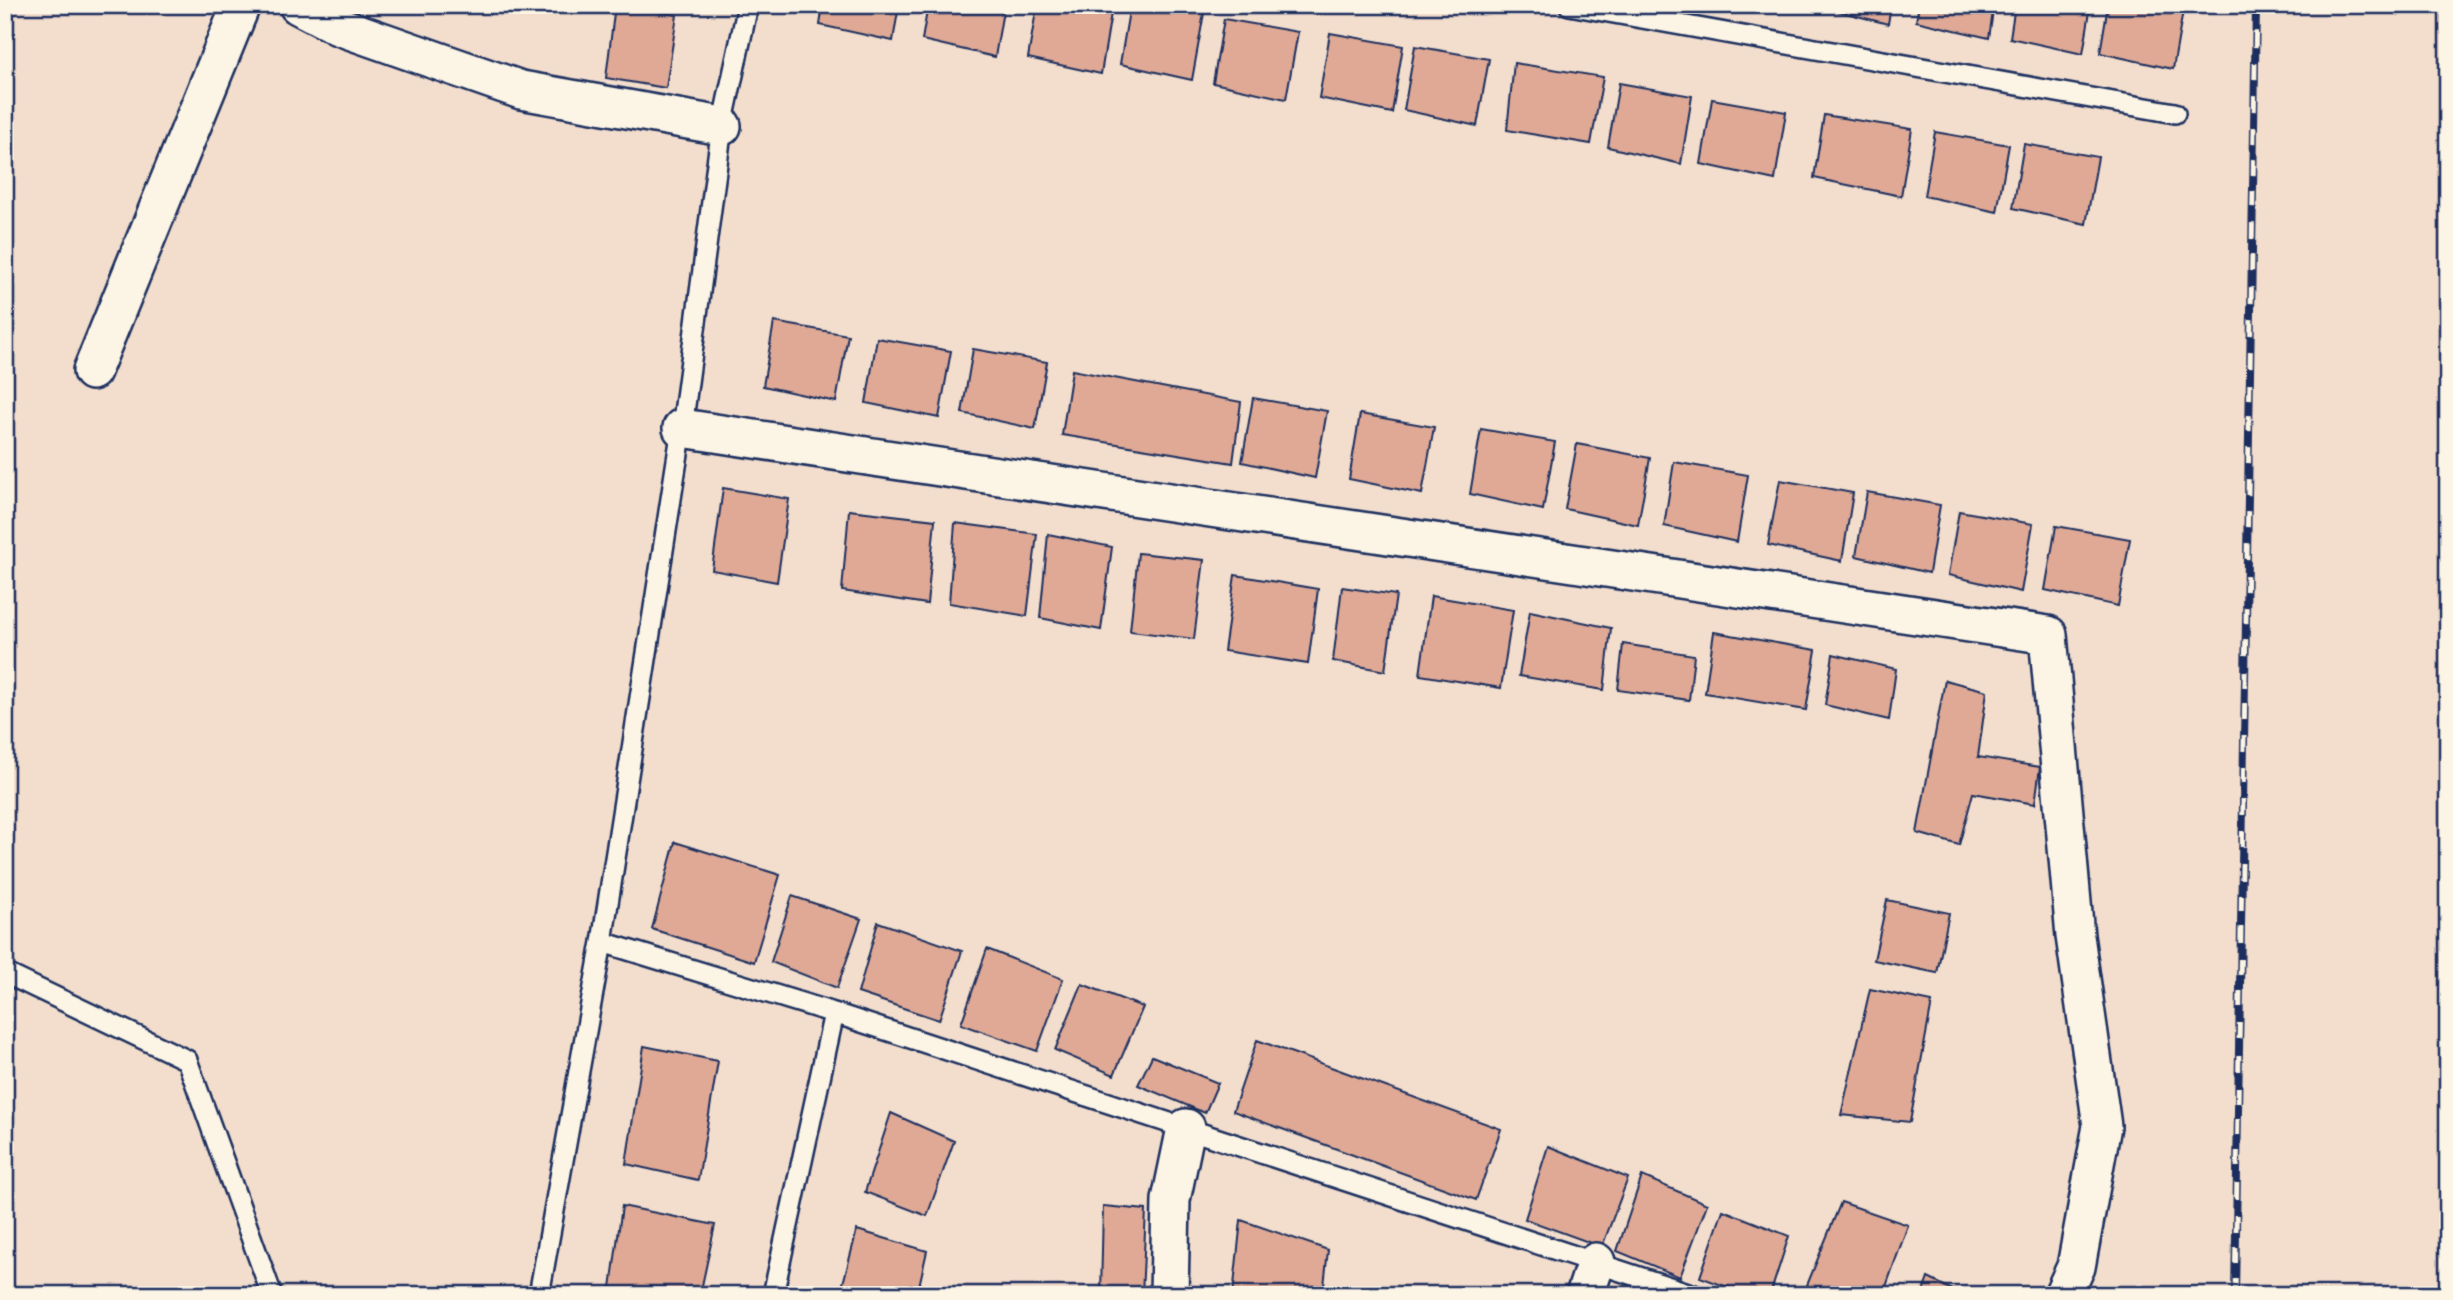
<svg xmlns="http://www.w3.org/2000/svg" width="2453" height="1300" font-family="'Shantell Sans',sans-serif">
  <rect width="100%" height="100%" fill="#f3decd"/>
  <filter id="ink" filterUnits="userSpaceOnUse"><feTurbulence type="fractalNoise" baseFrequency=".0143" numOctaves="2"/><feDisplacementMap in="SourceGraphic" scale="14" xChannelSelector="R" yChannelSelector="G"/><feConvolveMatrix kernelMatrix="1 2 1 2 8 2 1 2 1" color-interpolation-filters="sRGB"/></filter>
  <g filter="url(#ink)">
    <path fill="#dfa995" stroke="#1b2f5e" stroke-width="2" d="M615 5 677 15 666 88 606 78Z
      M823 5H899L893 41 820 25Z
      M928 5H1004L995 57 922 40Z
      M1037 5 1112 7 1101 74 1028 58Z
      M1130 5H1164L1204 13 1192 80 1120 64Z
      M1815 5H1891L1888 24Z
      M1919 5H1994L1989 38 1916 21Z
      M2015 5H2091L2083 54 2010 38Z
      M2108 5H2184L2173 69 2100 53Z
      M1224 19 1298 32 1286 99 1213 83Z
      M1330 33 1403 46 1392 113 1319 98Z
      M1415 46 1489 59 1477 126 1404 110Z
      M1514 63 1603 77 1591 144 1507 130Z
      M1619 83 1692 96 1681 164 1608 147Z
      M1712 99 1786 112 1775 180 1701 164Z
      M1824 115 1912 129 1901 196 1814 178Z
      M1935 132 2009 145 1997 212 1924 196Z
      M2024 144 2098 157 2086 224 2013 208Z
      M774 322 848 335 836 402 763 386Z
      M877 338 951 351 939 418 866 403Z
      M973 349 1047 362 1035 429 962 413Z
      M1072 370 1241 402 1233 463 1062 435Z
      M1253 398 1327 411 1315 478 1242 462Z
      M1360 414 1434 427 1422 494 1349 479Z
      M1481 429 1555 442 1543 510 1470 494Z
      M1577 444 1650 458 1638 525 1565 509Z
      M1674 462 1748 475 1737 542 1664 526Z
      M1780 480 1853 493 1842 561 1768 545Z
      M723 488 789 499 777 582 712 570Z
      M1867 492 1940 505 1929 573 1856 556Z
      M849 510 935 520 927 604 842 591Z
      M1959 511 2033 524 2021 592 1948 575Z
      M955 523 1037 534 1027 616 949 603Z
      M2056 526 2130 539 2118 606 2045 590Z
      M1048 534 1112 547 1101 630 1040 618Z
      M1138 553 1204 560 1194 639 1130 631Z
      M1235 575 1318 589 1308 664 1224 651Z
      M1342 587 1396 595 1385 671 1333 661Z
      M1431 596 1513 610 1501 688 1420 675Z
      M1530 611 1611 628 1604 690 1519 676Z
      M1714 632 1816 650 1806 710 1705 693Z
      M1623 644 1694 655 1689 700 1618 690Z
      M1833 654 1896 669 1889 720 1825 705Z
      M1945 680 1987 691 1978 757 2040 767 2035 804 1973 793 1959 845 1917 833Z
      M675 842 780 875 754 962 652 929Z
      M792 896 861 919 837 988 771 962Z
      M1887 900 1949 913 1937 973 1874 960Z
      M878 922 962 951 939 1020 858 993Z
      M987 949 1063 979 1037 1051 961 1024Z
      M1082 984 1143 1007 1114 1075 1055 1050Z
      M1870 989 1932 1002 1910 1122 1841 1115Z
      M1257 1040 1501 1129 1476 1200 1233 1111Z
      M644 1046 718 1061 698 1180 626 1164Z
      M1152 1056 1218 1083 1205 1113 1138 1085Z
      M891 1113 954 1141 927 1216 865 1192Z
      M1548 1146 1628 1178 1602 1247 1525 1219Z
      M1642 1176 1707 1204 1680 1277 1617 1251Z
      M1841 1202 1908 1225 1883 1295H1803Z
      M622 1206 715 1225 700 1295H610Z
      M1103 1206 1146 1210 1142 1295H1101Z
      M1723 1210 1789 1236 1770 1295H1749L1700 1277Z
      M1241 1220 1328 1250 1323 1295H1233Z
      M857 1230 927 1251 917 1295H840Z
      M1928 1278 1963 1295H1922Z"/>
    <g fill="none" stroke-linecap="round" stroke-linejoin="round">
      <defs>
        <path id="lane" d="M1569 5 2175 113
          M602 942 834 1013 1694 1295
          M5 973 187 1060 272 1295
          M539 1295 602 942 682 428 722 126 748 5
          M773 1295 834 1013"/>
        <path id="street" d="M298 5 338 26 521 90 722 126
          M92 371 241 5
          M682 428 2048 635 2075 936 2102 1126 2076 1267 2063 1295
          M1169 1295 1171 1200 1186 1128
          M1585 1295 1596 1262"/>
      </defs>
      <use href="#lane" stroke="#1b2f5e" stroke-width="24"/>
      <use href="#street" stroke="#1b2f5e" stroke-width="42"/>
      <use href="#lane" stroke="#fcf5e5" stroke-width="19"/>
      <use href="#street" stroke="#fcf5e5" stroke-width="37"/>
      <defs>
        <path id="rail" d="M2235 1295 2256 5"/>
      </defs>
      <use href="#rail" stroke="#1b2f5e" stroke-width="8"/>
      <use href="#rail" stroke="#fcf5e5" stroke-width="5" stroke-dasharray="16" stroke-linecap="butt"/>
    </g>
  </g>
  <rect width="2453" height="1300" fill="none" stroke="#fcf5e5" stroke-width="28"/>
  <rect x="14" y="14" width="2425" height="1272" fill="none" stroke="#1b2f5e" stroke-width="2.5" filter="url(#ink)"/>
</svg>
